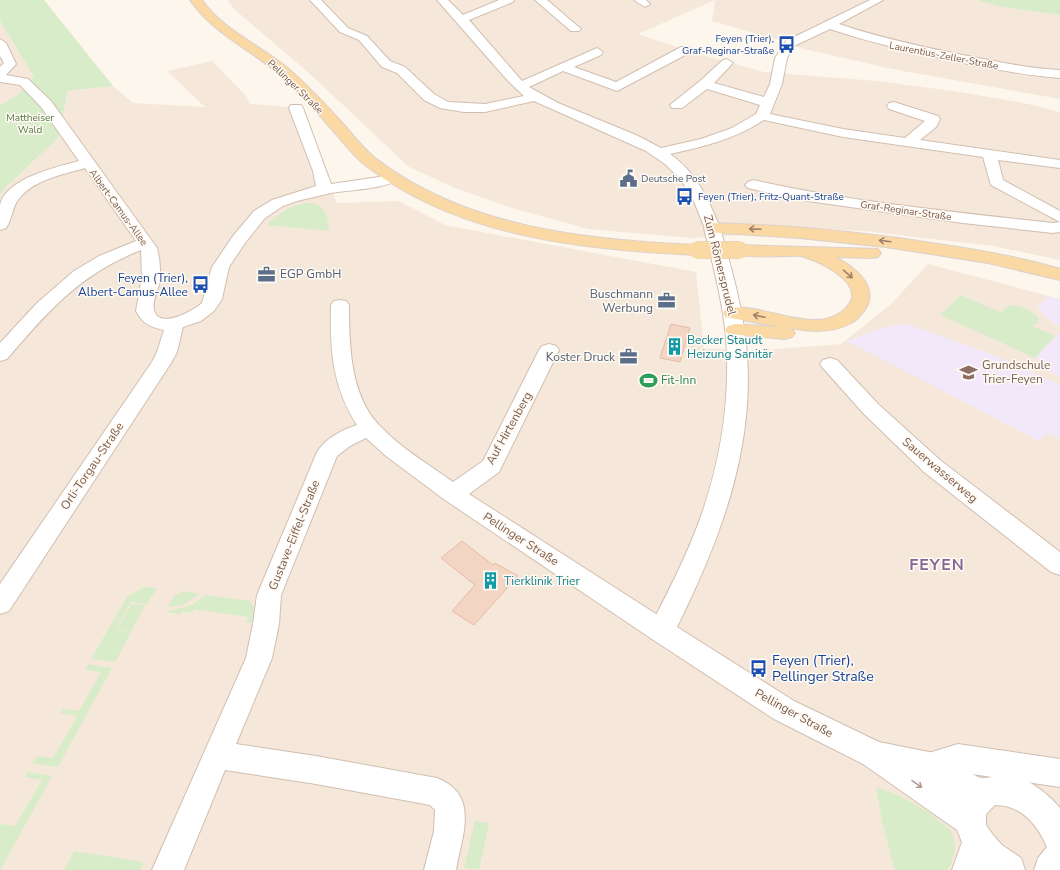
<svg xmlns="http://www.w3.org/2000/svg" width="1060" height="870" font-family="'Nunito Sans',sans-serif">
  <rect width="100%" height="100%" fill="#fdf6ec"/>
  <path fill="#f5e8da" d="M228 0H977L1001 7 1060 15V99L892 69 804 49 779 40 712 21 715 0 638 34 685 50 764 72 877 81 953 91 1024 103 1060 112V260L993 246 864 231 760 226V234L692 238 588 229 515 209 455 188 409 167 310 74 234 9Z
    M0 21 34 77 19 94 0 105Z
    M212 61 246 96 250 104 300 108 337 203 399 201 445 225 696 272 704 348 751 351 841 344 891 304 928 264 1060 299V870H0V195L3 190 58 138 68 91 113 86 133 103 205 107 167 71Z"/>
  <path fill="#f3e8fa" d="M1047 296 1060 299V326L1054 324 1037 307Z
    M907 324 1001 358 1060 385V439L1049 433 1039 441 847 341 885 327Z
    M1060 332V377L1048 371 1053 365 1035 358Z"/>
  <path fill="#d8ecc9" d="M0 0H44L113 86 68 91 58 138 3 190 0 195V105L19 94 34 77 0 21Z
    M977 0H1060V15L1001 7Z
    M313 203C326 207 329 219 329 231L267 225C279 212 295 202 313 203Z
    M961 295 1002 313C1008 298 1030 309 1038 317V322L1032 326 1055 336 1035 358 940 315Z
    M144 587 157 588 147 604 131 602 115 630 131 633 115 662 91 659 127 597Z
    M183 591 200 594 183 605 168 607 174 596Z
    M206 595 250 601 254 607 252 623H246L248 617 194 609 192 613 182 611 180 614 165 612 192 605Z
    M132 604 145 605 131 632 116 630Z
    M88 664 112 668 58 767 32 763 37 756 53 758 77 716 60 713 63 709 79 711 101 672 85 670Z
    M27 772 52 776 1 869 6 870H0V824L15 826 42 780 25 777Z
    M876 787C901 795 922 806 942 823 945 825 949 828 951 831 958 843 954 858 948 870H895L883 826Z
    M475 821 489 823 479 870 464 868Z
    M74 851 137 861 144 863 140 870H64Z"/>
  <path fill="#f3d5c3" stroke="#e6bba3" d="M671 324 690 328 680 362 660 358Z
    M462 541 493 565 495 563 518 576 474 625 452 611 475 585 441 558Z"/>
  <g fill="none" stroke-linecap="round" stroke-linejoin="round">
    <defs>
      <path id="minor" d="M310 0H321L348 28 367 36 390 61 405 67 434 94 448 102 485 104 524 96 509 82 437 0H448L463 15 499 0H514L513 2 469 20 522 81 597 48 603 52 601 55 574 67 616 82 681 47H689L691 50 689 53 617 91 563 71 529 87 558 103 636 135 661 148 701 139 732 128 756 114 760 105 707 89 682 108H672L670 105 700 81 723 60 727 59 733 63 714 83 764 97 770 84 775 58 786 41 870 0H883L839 24C884 39 931 49 978 58 1005 63 1032 69 1060 70V78C1032 76 1005 71 978 66 928 56 878 45 830 29L794 46 787 58 782 84 770 114 843 129 905 138 925 121 889 109 887 106 889 103 894 102 938 116 940 119 936 127 920 140 1060 160V168L998 160 1003 180 1060 211V222L991 185 983 157 843 137 764 120C732 140 706 146 670 154 696 172 709 200 720 228L718 231 712 233 706 231 693 199 681 180 665 164 646 151 534 101 485 112H464L440 108 424 100 397 73 382 67 359 40 340 32Z
        M535 0H547L581 29 579 31H571Z
        M634 0H646L650 4 645 7Z
        M0 39 6 43 16 64 6 75 28 79 51 101 157 248C160 260 161 273 159 285 157 292 152 302 154 310 159 330 193 311 202 303L212 267 233 236 254 211 272 200 316 186 313 171 289 108 291 105H301L303 108 331 184 379 177 393 173 398 174 400 177C392 189 346 190 331 193L297 201 283 206 265 218 245 243 229 267 222 299 214 311 201 321 183 327 177 352 171 363 9 611 0 614V584L152 362 157 352 164 330C150 327 143 324 136 311L142 276 141 250C80 274 48 311 7 359L0 361V343L37 303 74 271 99 256 136 241 85 168C62 175 30 180 16 203 12 211 11 221 6 228L0 230C0 222 0 212 0 205 6 178 57 167 79 161L41 107 20 85 0 82V67L4 63 0 56Z
        M753 180C851 202 953 212 1053 223L1060 222V232L1053 233 963 223 794 199 748 188 745 185 748 182Z
        M340 300 346 301 349 305C349 343 350 394 378 424 399 447 428 464 453 482L483 461 539 350 542 346 549 344 556 346 559 350 499 472 469 494 670 623 674 631 670 639 661 642 652 639 445 500 386 456 366 438 350 446 337 456 281 595 279 624 272 658 236 744 316 756 437 778C480 795 462 835 456 870H424L434 831 435 810 430 805 316 784 225 770 184 870H152L246 658 253 624 257 595 317 452C326 438 342 430 357 425 332 386 330 350 331 305L334 301Z
        M830 358 837 360 878 404 940 460 1060 552V575L1051 572 924 472 864 414 823 368 820 364 823 360Z
        M958 744 1060 759V787L958 772 929 780 919 776 915 766 919 756Z
        M977 827 988 831 992 842 984 870H952L966 831Z"/>
      <path id="tertiary" d="M712 223 718 224 720 228C732 270 744 312 747 355 754 452 719 542 677 627L794 701 879 742 929 752 940 756 978 777C987 780 995 775 1005 775 1026 776 1046 792 1060 808V870H1034L1038 858 1047 847C1037 824 1021 805 995 805L986 814V825L993 835 1002 845 1021 858 1025 870H982L964 847 957 830 863 764 774 719 652 639 648 631C660 607 673 583 684 558 713 495 729 425 727 356 726 312 714 270 704 228L706 224Z"/>
      <path id="primary" d="M190 0H202C222 30 264 47 291 71 311 89 329 108 346 127 355 138 364 149 375 158 466 228 586 240 697 245L703 246 706 250 703 254 697 255C583 250 458 237 365 165 353 155 344 143 334 132 318 113 301 94 282 77 253 50 213 34 190 0Z
        M712 223C788 225 863 232 938 244 979 250 1020 257 1060 269V280L988 263 886 247 799 238 706 232 704 228 706 224Z
        M740 245 878 249 881 253 878 257 872 258 835 257C855 267 881 288 864 311 861 315 856 321 851 323 833 333 810 332 791 328L795 333 792 337 785 339 728 334 725 330 728 326 735 324 781 327 725 317 723 313 725 309C760 300 814 337 844 310 848 306 851 303 852 298 853 290 849 284 844 279 833 269 817 261 804 257 800 255 793 256 789 256 771 256 751 258 734 254L731 250 734 246Z"/>
    </defs>
    <use href="#minor" stroke="#d1beb0" stroke-width="2"/>
    <use href="#tertiary" stroke="#d1beb0" stroke-width="2"/>
    <use href="#primary" stroke="#dad1cd" stroke-width="2"/>
    <use href="#minor" fill="#fff" fill-rule="evenodd"/>
    <use href="#tertiary" fill="#fff" fill-rule="evenodd"/>
    <use href="#primary" fill="#fbd9a5" fill-rule="evenodd"/>
    <defs>
      <path id="primary-bridge" d="M697 250H740"/>
    </defs>
    <use href="#primary-bridge" stroke="#dad1cd" stroke-width="18" stroke-linecap="butt"/>
    <use href="#primary-bridge" stroke="#fbd9a5" stroke-width="17"/>
  </g>
  <defs><path id="oneway-shaft" d="M-6 0H5M1.5-3L5.5 0L1.5 3" fill="none" stroke-width="1.6" stroke-linecap="round" stroke-linejoin="round"/></defs>
  <g stroke="#a18267">
    <use href="#oneway-shaft" transform="translate(755 229) rotate(-178)"/>
    <use href="#oneway-shaft" transform="translate(885 241) rotate(-173)"/>
    <use href="#oneway-shaft" transform="translate(848 274) rotate(41)"/>
    <use href="#oneway-shaft" transform="translate(759 316) rotate(-168)"/>
  </g>
  <use stroke="#af9d94" href="#oneway-shaft" transform="translate(917 784) rotate(35)"/>
  <defs>
    <symbol id="bus-bare" viewBox="-9 -9 18 18"><path d="M-5-6H5V4H4V6H2V4H-2V6H-4V4H-5ZM-3.5-4V0h7V-4ZM-3.5 1.2v1.5H-2V1.2ZM2 1.2v1.5H3.5V1.2Z" fill="#1a4fb4" stroke="#fffaf3" stroke-width="2.5" paint-order="stroke"/></symbol>
    <symbol id="civic-bare" viewBox="-9 -9 18 18"><path d="M-.6-6.5H3V-4.5H.6V-3L4-1V1h2V6H-6V1h2V-1L-.6-3ZM-1.2 2.5V6h2.4V2.5Z" fill="#5c6f8a" stroke="#fffaf3" stroke-width="2.5" paint-order="stroke"/></symbol>
    <symbol id="office-bare" viewBox="-9 -9 18 18"><path d="M-6-3h4V-5.5h4V-3h4V5H-6ZM-1-4.5V-3h2v-1.5ZM-6 0V1H6V0Z" fill="#5c6f8a" stroke="#fffaf3" stroke-width="2.5" paint-order="stroke"/></symbol>
    <symbol id="building-bare" viewBox="-9 -9 18 18"><path d="M-4-6H4V6H1V3H-1V6H-4ZM-2.5-4.3h1.7v1.8h-1.7ZM.8-4.3h1.7v1.8H.8ZM-2.5-1h1.7V.8h-1.7ZM.8-1h1.7V.8H.8Z" fill="#0f9aa8" stroke="#fffaf3" stroke-width="2.5" paint-order="stroke"/></symbol>
    <symbol id="school-bare" viewBox="-9 -9 18 18"><path d="M0-5L7-2L0 1L-7-2ZM-4 1L0 2.5L4 1V4Q0 6-4 4Z" fill="#8d6e63" stroke="#fffaf3" stroke-width="2.5" paint-order="stroke"/></symbol>
    <symbol id="stadium-bare" viewBox="-9 -9 18 18"><path d="M0-5a6.5 5 0 1 0 0 10a6.5 5 0 1 0 0-10ZM-3.5-1.8h7v3.6h-7Z" fill="#2e9e5b" stroke="#fffaf3" stroke-width="2.5" paint-order="stroke"/></symbol>
  </defs>
  <g fill-rule="evenodd">
    <use href="#bus-bare" x="774" y="32" width="25" height="25"/>
    <use href="#civic-bare" x="616" y="166" width="25" height="25"/>
    <use href="#bus-bare" x="672" y="184" width="25" height="25"/>
    <use href="#office-bare" x="254" y="262" width="25" height="25"/>
    <use href="#bus-bare" x="188" y="272" width="25" height="25"/>
    <use href="#office-bare" x="654" y="288" width="25" height="25"/>
    <use href="#building-bare" x="662" y="334" width="25" height="25"/>
    <use href="#office-bare" x="616" y="344" width="25" height="25"/>
    <use href="#school-bare" x="956" y="360" width="25" height="25"/>
    <use href="#stadium-bare" x="636" y="368" width="25" height="25"/>
    <use href="#building-bare" x="478" y="568" width="25" height="25"/>
    <use href="#bus-bare" x="746" y="656" width="25" height="25"/>
  </g>
  <g text-anchor="middle" stroke-width="3" stroke-linejoin="round" paint-order="stroke">
    <g font-size="10" fill="#164399" stroke="#fffaf3" text-anchor="end">
      <text x="774" y="42">Feyen (Trier),<tspan x="774" dy="12">Graf-Reginar-Straße</tspan></text>
      <text x="698" y="200" text-anchor="start">Feyen (Trier), Fritz-Quant-Straße</text>
    </g>
    <g font-size="10" fill="#7a5c4d" stroke="#fffaf3">
      <text transform="translate(944 55) rotate(11)" y="4">Laurentius-Zeller-Straße</text>
      <text transform="translate(296 86) rotate(44)" y="4">Pellinger Straße</text>
      <text transform="translate(119 207) rotate(54)" y="4">Albert-Camus-Allee</text>
      <text transform="translate(906 210) rotate(8)" y="4">Graf-Reginar-Straße</text>
    </g>
    <g font-size="10" fill="#537a41" stroke="#fffaf3">
      <text x="30" y="121">Mattheiser<tspan x="30" dy="12">Wald</tspan></text>
    </g>
    <g font-size="10" fill="#4e5e75" stroke="#fffaf3" text-anchor="start">
      <text x="641" y="182">Deutsche Post</text>
    </g>
    <g font-size="12" fill="#7a5c4d" stroke="#fffaf3">
      <text transform="translate(720 265) rotate(76)" y="4">Zum Römersprudel</text>
      <text transform="translate(509 428) rotate(-61)" y="4">Auf Hirtenberg</text>
      <text transform="translate(92 466) rotate(-56)" y="4">Orli-Torgau-Straße</text>
      <text transform="translate(940 470) rotate(40)" y="4">Sauerwasserweg</text>
      <text transform="translate(294 535) rotate(-68)" y="4">Gustave-Eiffel-Straße</text>
      <text transform="translate(521 539) rotate(33)" y="4">Pellinger Straße</text>
      <text transform="translate(794 713) rotate(29)" y="4">Pellinger Straße</text>
    </g>
    <g font-size="12" fill="#4e5e75" stroke="#fffaf3" text-anchor="end">
      <text x="280" y="278" text-anchor="start">EGP GmbH</text>
      <text x="653" y="298">Buschmann<tspan x="653" dy="14">Werbung</tspan></text>
      <text x="615" y="361">Koster Druck</text>
    </g>
    <g font-size="12" fill="#164399" stroke="#fffaf3" text-anchor="end">
      <text x="188" y="282">Feyen (Trier),<tspan x="188" dy="14">Albert-Camus-Allee</tspan></text>
    </g>
    <g font-size="12" fill="#0d838f" stroke="#fffaf3" text-anchor="start">
      <text x="687" y="344">Becker Staudt<tspan x="687" dy="14">Heizung Sanitär</tspan></text>
      <text x="504" y="585">Tierklinik Trier</text>
    </g>
    <g font-size="12" fill="#785e54" stroke="#fffaf3" text-anchor="start">
      <text x="982" y="369">Grundschule<tspan x="982" dy="14">Trier-Feyen</tspan></text>
    </g>
    <g font-size="12" fill="#27864d" stroke="#fffaf3" text-anchor="start">
      <text x="661" y="384">Fit-Inn</text>
    </g>
    <g font-size="14" fill="#164399" stroke="#fffaf3" text-anchor="start">
      <text x="772" y="665">Feyen (Trier),<tspan x="772" dy="16">Pellinger Straße</tspan></text>
    </g>
    <g font-size="16" font-weight="bold" letter-spacing="1" fill="#846695" stroke="#fffaf3">
      <text x="937" y="570">FEYEN</text>
    </g>
  </g>
</svg>
